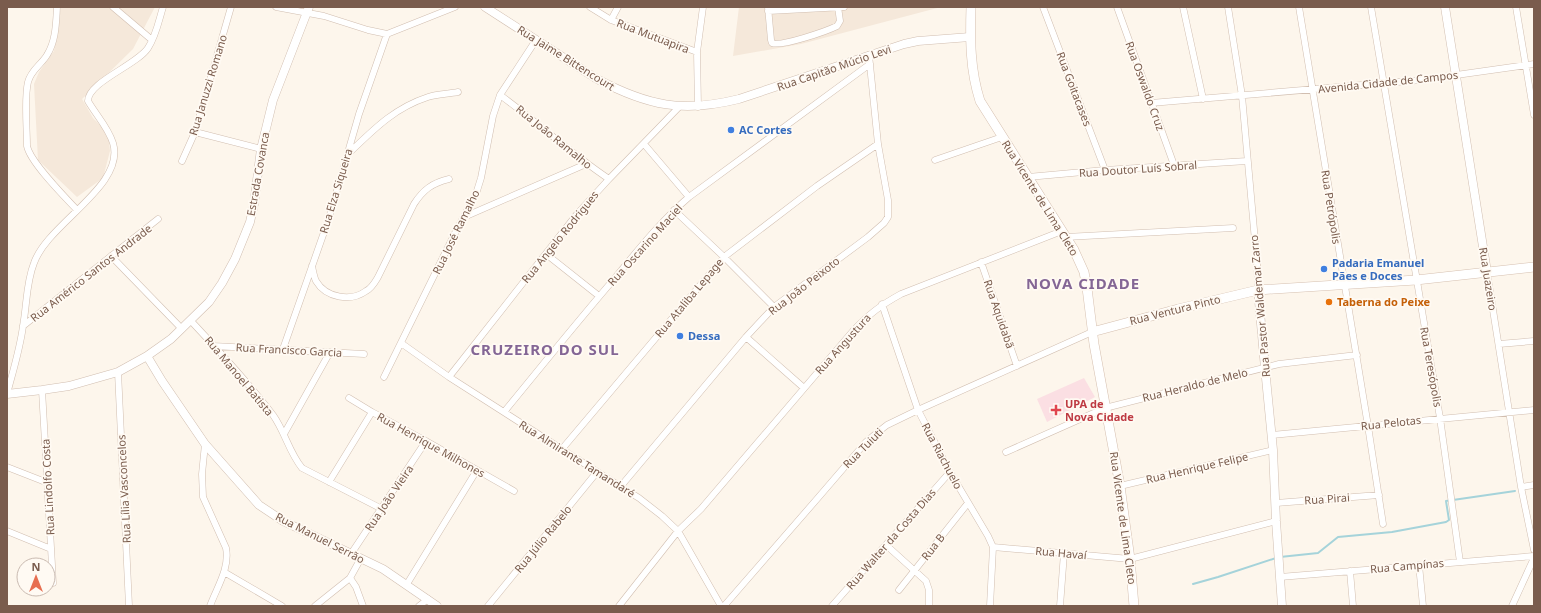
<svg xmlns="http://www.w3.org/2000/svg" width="1541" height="613" font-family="'Noto Sans',sans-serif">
  <rect width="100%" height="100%" fill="#fdf6ec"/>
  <path fill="#f5e8da" d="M61 7H155L133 49 82 99 93 118 108 133 110 151 103 178 77 197 38 160 34 84 39 72 54 51Z
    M739 7H941L801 44 733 56Z"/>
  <path fill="#fbdfe3" d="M1084 378 1095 397 1047 422 1037 399Z"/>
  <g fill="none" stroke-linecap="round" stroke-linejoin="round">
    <path stroke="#a5d3da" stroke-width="2" d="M1280 557 1318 553 1338 537 1392 532 1446 522 1449 520 1446 501 1515 491
      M1193 584 1218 577 1276 558"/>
    <defs>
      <path id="minor" d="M57 7C56 23 56 41 47 55 41 65 31 70 28 82 24 98 27 128 27 146 30 162 64 196 77 210
        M113 7 152 40
        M276 7 324 16 368 30 387 34 455 7
        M590 7 611 20 697 52
        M768 7 771 40 772 43C781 47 827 31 837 26L840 21 838 7
        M1043 7 1105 170
        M1117 7 1174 165
        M1183 7 1203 99
        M1228 7 1242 96 1257 263 1258 290
        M1299 7 1368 426 1383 524
        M1371 7 1440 418 1460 562
        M1516 7 1534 115
        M768 11 844 7
        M611 20 618 7
        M500 95C537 122 570 153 609 179
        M1151 103 1421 80 1534 64
        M698 107 697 52 703 7
        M195 132 261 149
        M644 144 689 197
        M348 154C373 130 394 108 428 97 437 94 448 94 458 92
        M935 160 1002 137
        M182 161 195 132 231 7
        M1028 177 1105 170 1247 161
        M674 210 724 257 774 307
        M464 217 586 164
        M1066 237 1233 228
        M546 254 599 296
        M111 256 182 329
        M981 262 1017 366
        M312 266C313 271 314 277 316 281 326 298 351 302 366 291 372 288 375 282 378 277L414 204C423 190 432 183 449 179
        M1487 272 1521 487 1534 550
        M882 304 918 410 950 472 988 536 993 547 990 606
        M191 321C219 351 248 382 273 415 285 432 289 452 302 468L382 509
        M23 326 158 219
        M746 337 804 388
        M401 343 449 377 610 480 639 498 662 516 678 531 721 606
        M1499 344 1534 341
        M213 346 364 354
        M283 349 329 218 359 114 387 34
        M118 372 129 606
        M384 377 454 235 476 194 481 178 493 116 500 95 536 40
        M449 377 577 214 609 179 680 106
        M42 390 53 583
        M7 394C13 371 20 349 23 326 27 304 26 283 34 263 48 223 126 186 113 143 108 127 96 115 88 101 88 82 137 65 148 48 156 36 159 20 163 7
        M349 398 372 412 426 441 514 491
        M504 412C541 367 577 322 615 278 638 250 661 221 689 197L870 64
        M284 434 330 352
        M1272 435 1534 410
        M205 444 202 474 203 497 226 548C230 568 217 587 210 606
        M562 449 724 257 817 186 878 144
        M1006 452 1105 408 1279 364 1357 355
        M7 467 48 483
        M329 482 372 412
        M621 486 746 337 774 307 868 237 884 223 888 217V200L878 144 869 55
        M1120 486 1273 450
        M1521 487 1534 485
        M1276 503 1379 495
        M7 531 51 549
        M886 545 926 581 929 590V606
        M993 547 1130 559 1276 521
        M351 554 426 441
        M1419 565 1423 606
        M1350 571 1353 606
        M224 572 282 606
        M1280 577 1534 556
        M350 578 356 587 363 606
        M407 584 477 470
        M899 590 968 503
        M315 606 350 578 361 558
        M419 606 428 599
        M488 606 597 472
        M619 606 678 531 701 509 853 331C869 314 881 305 901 294L1062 231
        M724 606 817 499 866 442 878 432 887 425 918 410 1092 332
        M832 606 950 472
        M1060 606 1064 553
        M1512 606 1534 558"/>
      <path id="tertiary" d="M485 7 597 79C648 106 683 113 739 99L904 44 918 41 970 37
        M1445 7 1487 272
        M1258 290 1265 368 1273 450 1276 521 1282 606
        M147 356 162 381 205 444 259 505 283 521 383 569 437 606
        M7 394 42 390 69 386 118 372 147 356 171 339 209 302 222 283 235 259 250 222 254 204 261 149 273 100 309 7"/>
      <path id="secondary" d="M971 7C970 39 970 70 980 101L1074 250 1084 272 1087 288 1094 344 1120 486 1130 559 1134 606
        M1092 332 1178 309 1258 290 1416 280 1534 267"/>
    </defs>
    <use href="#minor" stroke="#d1beb0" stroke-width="7"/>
    <use href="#tertiary" stroke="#d1beb0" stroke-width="9"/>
    <use href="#secondary" stroke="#d6c0b0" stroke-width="10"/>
    <use href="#minor" stroke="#fff" stroke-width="6"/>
    <use href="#tertiary" stroke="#fff" stroke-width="8"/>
    <use href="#secondary" stroke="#fff" stroke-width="9"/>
  </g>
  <g fill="#3f7fe0" stroke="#fffaf3" stroke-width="1.5">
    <circle cx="731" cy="130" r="4"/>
    <circle cx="1324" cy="269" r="4"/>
    <circle cx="680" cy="336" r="4"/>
  </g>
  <circle fill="#e8710a" stroke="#fffaf3" stroke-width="1.5" cx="1329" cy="302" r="4"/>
  <path fill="#e0444e" stroke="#fffaf3" stroke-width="1.5" d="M1054 404h4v4h4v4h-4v4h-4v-4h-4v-4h4z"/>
  <g text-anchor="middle" stroke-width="3.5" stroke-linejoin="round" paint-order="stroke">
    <g font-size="11" fill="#7a5c4d" stroke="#fffaf3">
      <text transform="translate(653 36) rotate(21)" y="4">Rua Mutuapira</text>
      <text transform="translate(566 58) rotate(32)" y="4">Rua Jaime Bittencourt</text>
      <text transform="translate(834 68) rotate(-19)" y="4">Rua Capitão Múcio Levi</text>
      <text transform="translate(1388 82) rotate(-6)" y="4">Avenida Cidade de Campos</text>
      <text transform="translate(208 85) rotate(-73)" y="4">Rua Januzzi Romano</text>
      <text transform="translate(1145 86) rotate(70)" y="4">Rua Oswaldo Cruz</text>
      <text transform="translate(1074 89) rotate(69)" y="4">Rua Goitacases</text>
      <text transform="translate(554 137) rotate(39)" y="4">Rua João Ramalho</text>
      <text transform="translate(1138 169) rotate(-4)" y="4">Rua Doutor Luís Sobral</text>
      <text transform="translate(258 174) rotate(-80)" y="4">Estrada Covanca</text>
      <text transform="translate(336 191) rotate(-73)" y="4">Rua Elza Siqueira</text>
      <text transform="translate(1040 198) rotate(58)" y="4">Rua Vicente de Lima Cleto</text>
      <text transform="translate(1331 207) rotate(81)" y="4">Rua Petrópolis</text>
      <text transform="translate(456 232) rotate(-64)" y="4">Rua José Ramalho</text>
      <text transform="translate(560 237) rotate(-51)" y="4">Rua Angelo Rodrigues</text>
      <text transform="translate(645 245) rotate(-48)" y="4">Rua Oscarino Maciel</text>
      <text transform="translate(91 273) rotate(-38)" y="4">Rua Américo Santos Andrade</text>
      <text transform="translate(1488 279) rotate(81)" y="4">Rua Juazeiro</text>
      <text transform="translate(804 286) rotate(-38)" y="4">Rua João Peixoto</text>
      <text transform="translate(689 298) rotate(-50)" y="4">Rua Ataliba Lepage</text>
      <text transform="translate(1260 306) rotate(-95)" y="4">Rua Pastor Waldemar Zarro</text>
      <text transform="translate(1175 310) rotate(-14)" y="4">Rua Ventura Pinto</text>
      <text transform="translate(999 314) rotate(71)" y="4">Rua Aquidabã</text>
      <text transform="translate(843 344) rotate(-48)" y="4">Rua Angustura</text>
      <text transform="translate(289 350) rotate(3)" y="4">Rua Francisco Garcia</text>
      <text transform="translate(1431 367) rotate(80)" y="4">Rua Teresópolis</text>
      <text transform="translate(239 376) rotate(50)" y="4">Rua Manoel Batista</text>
      <text transform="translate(1195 385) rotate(-14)" y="4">Rua Heraldo de Melo</text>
      <text transform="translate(1391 423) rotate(-6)" y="4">Rua Pelotas</text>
      <text transform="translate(431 445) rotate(29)" y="4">Rua Henrique Milhones</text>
      <text transform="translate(863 448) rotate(-45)" y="4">Rua Tuiuti</text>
      <text transform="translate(942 456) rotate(62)" y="4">Rua Riachuelo</text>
      <text transform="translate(577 459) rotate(32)" y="4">Rua Almirante Tamandaré</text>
      <text transform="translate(1197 468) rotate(-13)" y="4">Rua Henrique Felipe</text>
      <text transform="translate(48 487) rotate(-93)" y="4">Rua Lindolfo Costa</text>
      <text transform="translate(124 489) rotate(-93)" y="4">Rua Lília Vasconcelos</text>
      <text transform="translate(389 498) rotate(-56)" y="4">Rua João Vieira</text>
      <text transform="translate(1327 499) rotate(-4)" y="4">Rua Pirai</text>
      <text transform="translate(1123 518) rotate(82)" y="4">Rua Vicente de Lima Cleto</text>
      <text transform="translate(320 538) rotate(27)" y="4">Rua Manuel Serrão</text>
      <text transform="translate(543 539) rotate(-51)" y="4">Rua Júlio Rabelo</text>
      <text transform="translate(891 539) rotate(-49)" y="4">Rua Walter da Costa Dias</text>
      <text transform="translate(933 547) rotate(-52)" y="4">Rua B</text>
      <text transform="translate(1061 553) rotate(5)" y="4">Rua Havaí</text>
      <text transform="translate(1407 566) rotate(-5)" y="4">Rua Campínas</text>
    </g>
    <g font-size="11" font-weight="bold" fill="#366cbe" stroke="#fffaf3" text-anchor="start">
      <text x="739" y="134">AC Cortes</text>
      <text x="1332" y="267">Padaria Emanuel<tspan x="1332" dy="13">Pães e Doces</tspan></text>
      <text x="688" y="340">Dessa</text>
    </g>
    <g font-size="11" font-weight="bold" fill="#c56008" stroke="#fffaf3" text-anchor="start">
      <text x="1337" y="306">Taberna do Peixe</text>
    </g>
    <g font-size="11" font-weight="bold" fill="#be3a42" stroke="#fffaf3" text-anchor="start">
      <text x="1065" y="408">UPA de<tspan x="1065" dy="13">Nova Cidade</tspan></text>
    </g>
    <g font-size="15" font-weight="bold" letter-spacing="1" fill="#846695" stroke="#fffaf3">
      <text x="1083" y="289">NOVA CIDADE</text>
      <text x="545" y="355">CRUZEIRO DO SUL</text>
    </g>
  </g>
  <rect width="1541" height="613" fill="none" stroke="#7a5c4d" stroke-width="16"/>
  <g transform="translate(36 577)"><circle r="19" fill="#fffaf3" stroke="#cabbb1"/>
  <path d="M0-3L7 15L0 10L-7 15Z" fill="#e76f51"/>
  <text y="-6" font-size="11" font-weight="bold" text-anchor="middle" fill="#7a5c4d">N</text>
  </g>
</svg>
